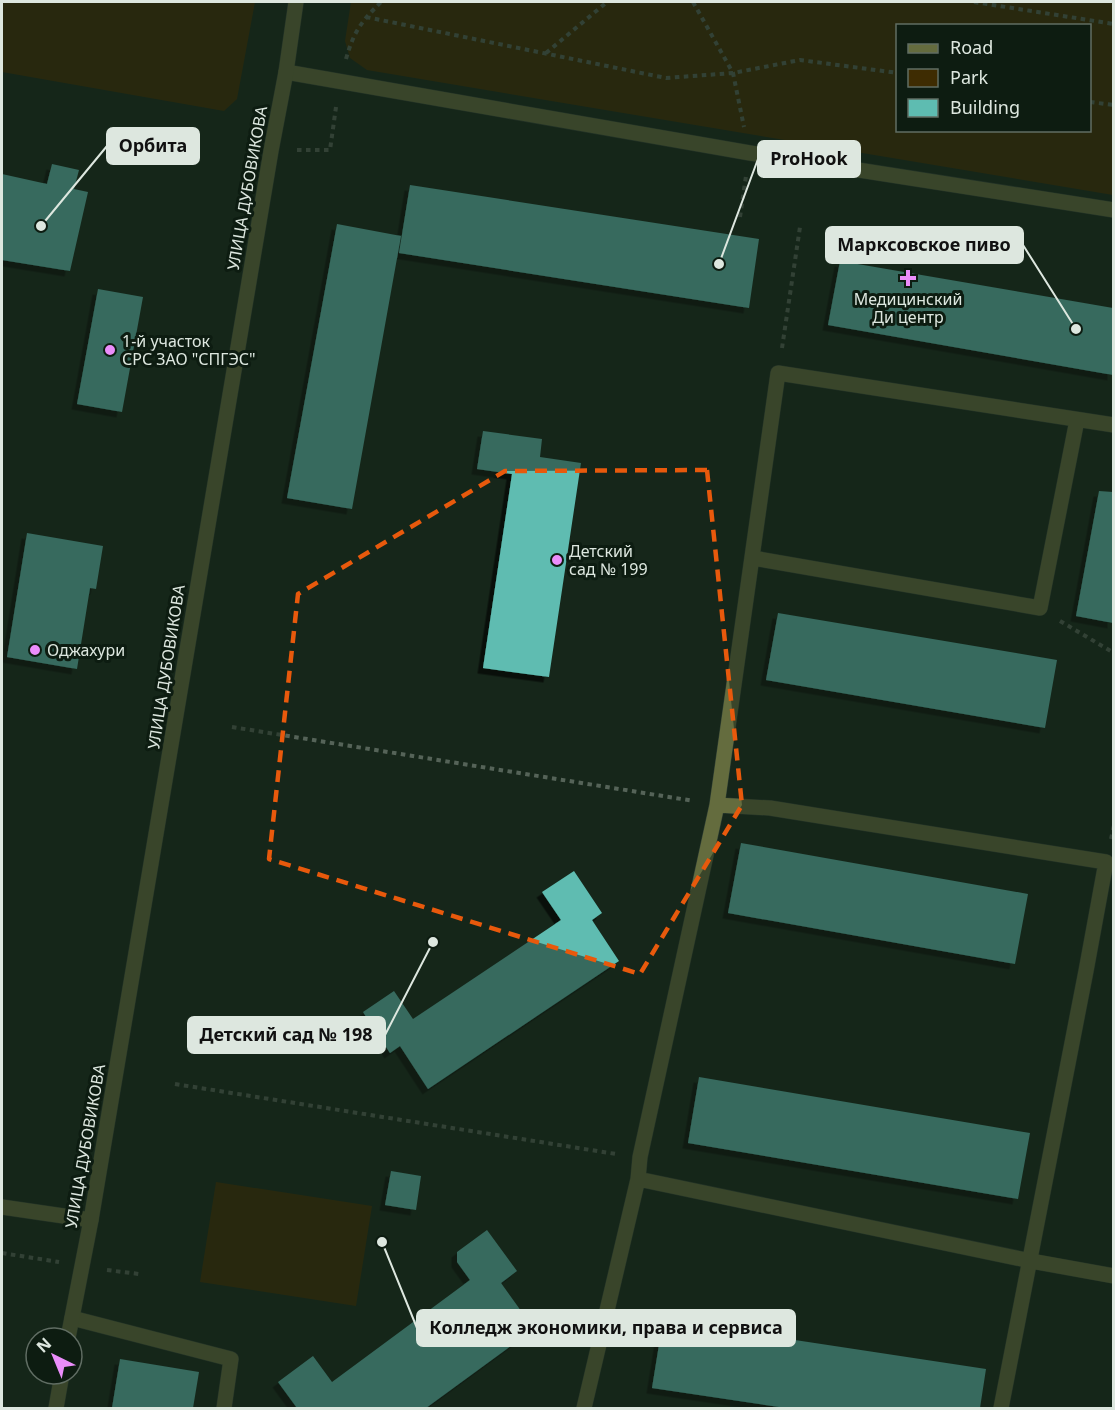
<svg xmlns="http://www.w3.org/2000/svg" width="1115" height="1410" font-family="'Noto Sans',sans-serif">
  <defs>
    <filter id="shadow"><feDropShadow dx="-5.5" dy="5.5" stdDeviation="0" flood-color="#0009"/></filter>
  </defs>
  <rect width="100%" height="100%" fill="#16261a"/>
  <path fill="#3e2c02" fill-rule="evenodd" d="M2 2H255L237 99 224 111 2 72Z
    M351 2H1113V195L367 70 350 58 345 41ZM898 26H1090V130H898Z
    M216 1182 372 1206 356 1306 200 1282Z"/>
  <path fill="#5ebcb1" filter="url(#shadow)" d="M52 164 79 170 74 189 88 192 70 271 2 260V174L47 184Z
    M410 185 759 239 749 308 399 253Z
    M337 224 401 236 352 509 287 498Z
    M840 261 1113 308V375L828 325Z
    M98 289 143 297 122 412 77 404Z
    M483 431 542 439 540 457 581 463 549 677 483 668 512 474 477 469Z
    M1099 491 1113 492V623L1076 616Z
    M27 533 103 546 96 589 90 588 77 669 7 657Z
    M778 613 1057 660 1045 728 766 680Z
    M741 843 1028 894 1015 964 728 913Z
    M574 871 602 913 592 920 619 961 428 1089 400 1046 390 1053 363 1012 394 991 413 1019 561 920 542 892Z
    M699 1077 1030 1133 1018 1199 688 1143Z
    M391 1171 421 1176 416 1210 385 1205Z
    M487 1230 517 1271 501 1283 534 1329 426 1408H296H297L278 1382 313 1356 332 1382 470 1280 457 1262V1252Z
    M663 1320 986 1369 980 1408H786L652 1388Z
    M120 1359 199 1372 193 1408H112Z"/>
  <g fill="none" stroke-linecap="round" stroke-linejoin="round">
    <defs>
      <path id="service" d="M753 558 1040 608 1077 420
        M717 805 770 808 1106 862 1086 971 1001 1408
        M638 1179 1031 1261 1114 1276
        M2 1207 91 1220
        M72 1318 231 1359 224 1408
        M584 1408 638 1179 640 1157 717 805 778 373 1114 425"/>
      <path id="minor" d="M286 72 750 153 1114 210"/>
      <path id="tertiary" d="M68 1338 91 1220 271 151 286 72 296 2
        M56 1408 62 1374"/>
    </defs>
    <use href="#service" stroke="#324136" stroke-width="16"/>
    <use href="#minor" stroke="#324136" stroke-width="16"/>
    <use href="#tertiary" stroke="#324136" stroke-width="16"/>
    <path stroke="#556358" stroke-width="4" stroke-dasharray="4.5 4.5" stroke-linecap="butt" d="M693 2 733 73 744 127
      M974 2 1114 24
      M366 17 666 78 733 73 800 60 898 73
      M546 53 607 2
      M346 59C354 31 361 22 381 2
      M1090 102 1114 105
      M297 150H330L336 107
      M740 217 746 176
      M782 348 800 227
      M1060 621 1114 653
      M232 727 694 801
      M1111 839 1114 825
      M175 1084 616 1154
      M2 1253 59 1262
      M107 1270 139 1274"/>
    <use href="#service" stroke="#646c3e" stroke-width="15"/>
    <use href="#minor" stroke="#646c3e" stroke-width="15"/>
    <use href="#tertiary" stroke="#646c3e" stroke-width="15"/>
  </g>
  <path d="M0 0H1115V1410H0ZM707 470 742 805 640 974 269 859 298 594 505 471Z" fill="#16261a" fill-opacity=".55" fill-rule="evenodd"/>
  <path fill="none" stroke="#e8590c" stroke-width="4.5" stroke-dasharray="12 8" stroke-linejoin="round" d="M707 470 742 805 640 974 269 859 298 594 505 471Z"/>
  <g fill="#eb8dfb" stroke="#0d1c11" stroke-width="2">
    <path d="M905 269h6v6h6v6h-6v6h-6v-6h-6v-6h6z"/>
    <circle cx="110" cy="350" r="6"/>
    <circle cx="557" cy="560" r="6"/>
    <circle cx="35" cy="650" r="6"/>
  </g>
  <g text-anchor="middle" stroke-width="6" stroke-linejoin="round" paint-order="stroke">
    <g font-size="16" fill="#dde7df" stroke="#0d1c11">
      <text transform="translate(247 188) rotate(-80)" y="6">УЛИЦА ДУБОВИКОВА</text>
      <text transform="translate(166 667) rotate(-81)" y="6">УЛИЦА ДУБОВИКОВА</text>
      <text transform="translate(85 1146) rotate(-80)" y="6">УЛИЦА ДУБОВИКОВА</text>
    </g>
    <g font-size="16" fill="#dde7df" stroke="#0d1c11" text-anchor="start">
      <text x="908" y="305" text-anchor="middle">Медицинский<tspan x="908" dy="18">Ди центр</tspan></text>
      <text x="122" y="347">1-й участок<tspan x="122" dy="18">СРС ЗАО "СПГЭС"</tspan></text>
      <text x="569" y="557">Детский<tspan x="569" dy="18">сад № 199</tspan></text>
      <text x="47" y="656">Оджахури</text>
    </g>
  </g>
  <path fill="none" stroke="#dde7df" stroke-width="2" d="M41 226L107 146M719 264L758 159M1076 329L1023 245M433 942L385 1035M382 1242L417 1328"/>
  <g fill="#dde7df" stroke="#0d1c11" stroke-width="2">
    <circle cx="41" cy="226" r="6"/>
    <circle cx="719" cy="264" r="6"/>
    <circle cx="1076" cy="329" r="6"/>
    <circle cx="433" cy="942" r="6"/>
    <circle cx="382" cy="1242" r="6"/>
  </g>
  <g fill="#dde7df" stroke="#dde7df" stroke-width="2">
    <rect x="107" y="128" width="92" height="36" rx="6"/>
    <rect x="758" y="141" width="102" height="36" rx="6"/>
    <rect x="826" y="227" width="197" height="36" rx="6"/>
    <rect x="188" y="1017" width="197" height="36" rx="6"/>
    <rect x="417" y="1310" width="378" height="36" rx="6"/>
  </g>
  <g font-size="18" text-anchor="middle" font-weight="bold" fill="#111">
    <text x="153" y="152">Орбита</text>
    <text x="809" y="165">ProHook</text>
    <text x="924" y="251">Марксовское пиво</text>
    <text x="286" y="1041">Детский сад № 198</text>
    <text x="606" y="1334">Колледж экономики, права и сервиса</text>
  </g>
  <rect width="1115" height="1410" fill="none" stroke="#dde7df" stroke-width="6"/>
  <rect x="896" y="24" width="195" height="108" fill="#0d1c11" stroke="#606d63" stroke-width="1.5"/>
  <rect x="908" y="44" width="30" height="9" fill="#646c3e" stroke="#606d63" stroke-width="1.5"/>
  <text x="950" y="54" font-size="18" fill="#dde7df">Road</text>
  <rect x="908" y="69" width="30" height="18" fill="#3e2c02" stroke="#606d63" stroke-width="1.5"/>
  <text x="950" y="84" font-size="18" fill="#dde7df">Park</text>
  <rect x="908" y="99" width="30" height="18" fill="#5ebcb1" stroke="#606d63" stroke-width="1.5"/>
  <text x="950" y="114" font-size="18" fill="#dde7df">Building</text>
  <g transform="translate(54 1356) rotate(317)"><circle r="28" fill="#0d1c11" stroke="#606d63" stroke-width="1.5"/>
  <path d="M0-4.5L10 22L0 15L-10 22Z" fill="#eb8dfb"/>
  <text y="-9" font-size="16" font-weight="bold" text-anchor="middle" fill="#dde7df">N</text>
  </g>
</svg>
